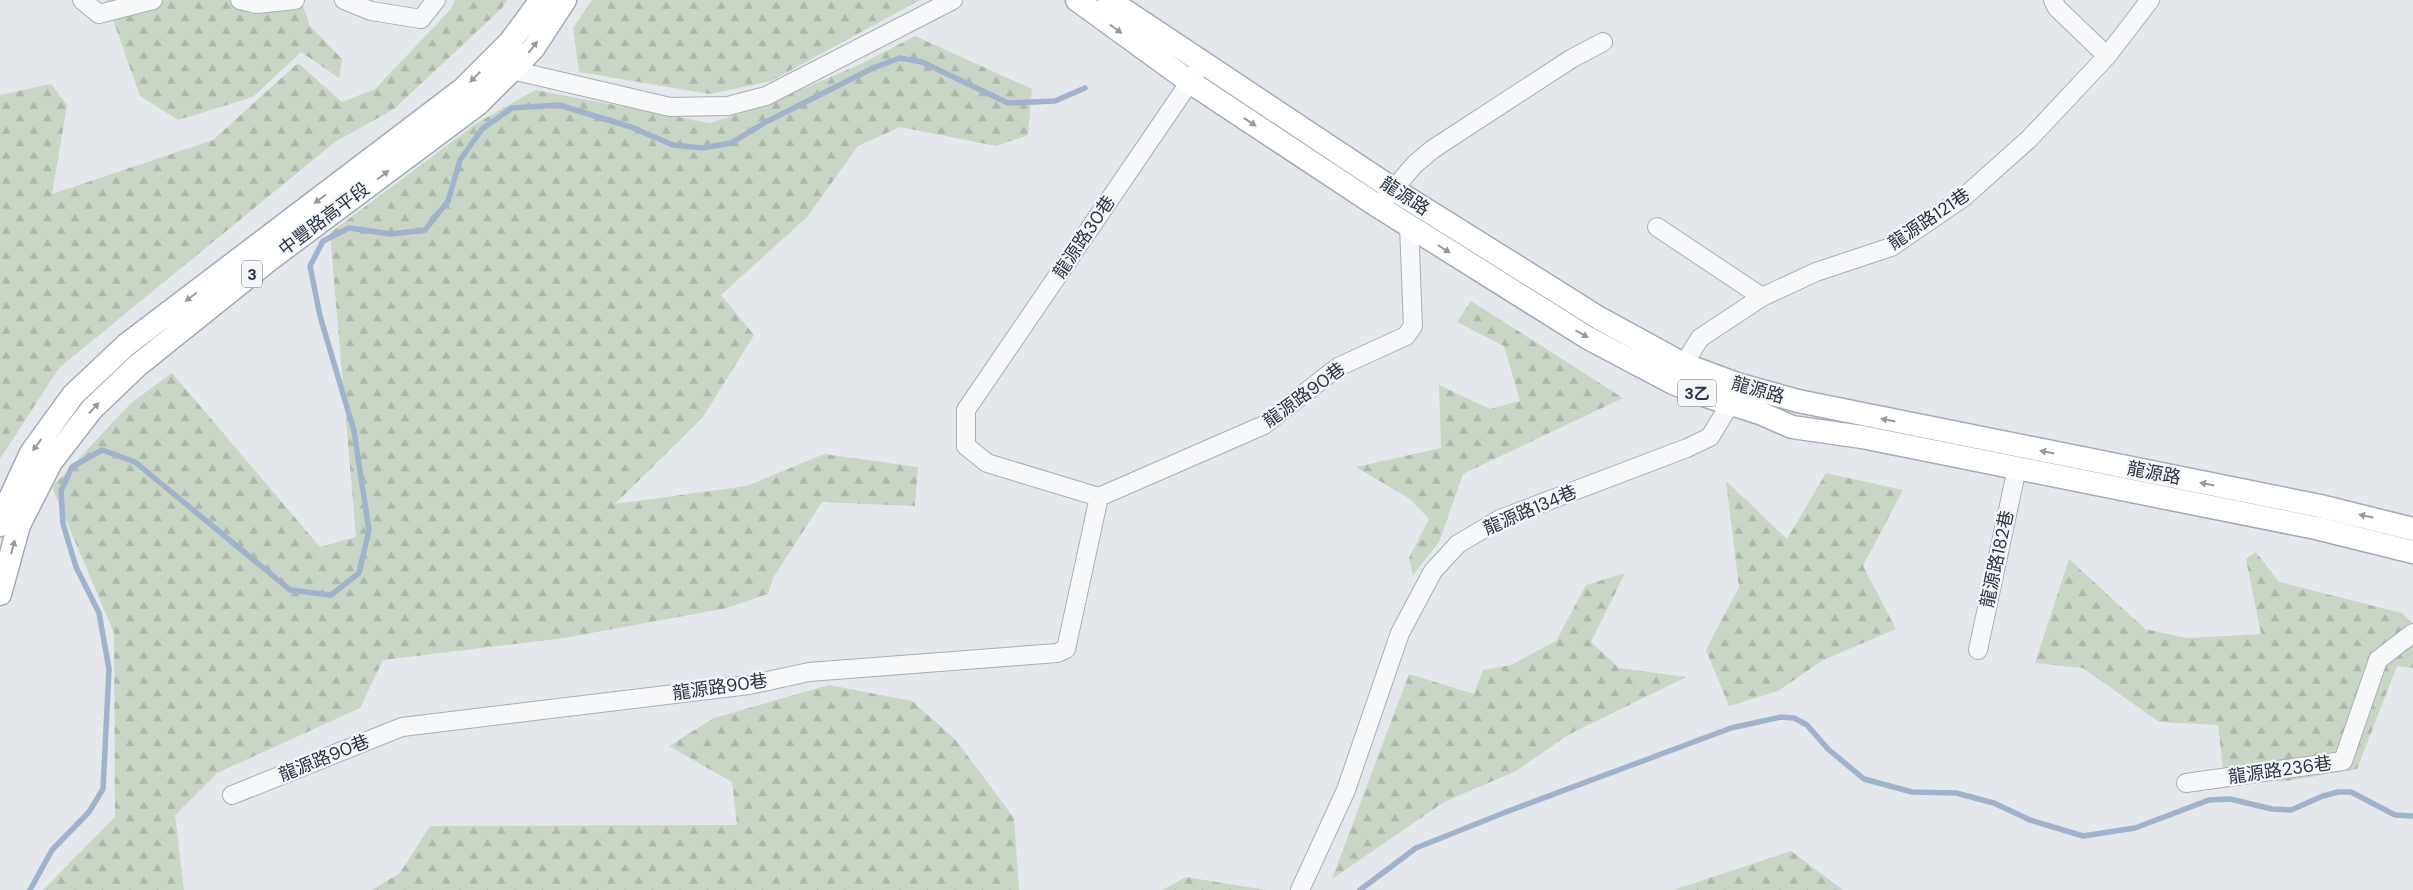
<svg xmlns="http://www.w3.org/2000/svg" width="2413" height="890" font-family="'DM Sans','Noto Sans TC',sans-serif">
  <defs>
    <pattern id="forest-firs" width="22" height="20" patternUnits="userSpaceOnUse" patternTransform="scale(1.25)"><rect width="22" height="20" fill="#c9d6c5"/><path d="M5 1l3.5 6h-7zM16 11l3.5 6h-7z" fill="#adb8ab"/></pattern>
  </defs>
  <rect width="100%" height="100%" fill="#e4e7ec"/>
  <path fill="url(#forest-firs)" d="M106 0H301L310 26 342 59 339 78 301 52 253 97 178 120 140 96Z
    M455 0H507L502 8 394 109 335 142 59 368 0 459V95L51 84 67 105 52 194 213 140 298 63 342 102 375 89 450 10Z
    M592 0H920L771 81 710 94 579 72 573 28Z
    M915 36 1032 89 1028 135 996 146 900 127 858 146 807 217 721 295 754 335 703 417 615 504 747 486 824 454 918 467 915 506 822 502 773 578 768 594 727 608 564 638 383 660 360 708 217 773 175 815 184 890H43L115 817 114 633 52 487 131 403 172 373 320 547 356 537 330 233 477 123 535 90 710 123 768 104 865 62Z
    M1471 301 1623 398 1463 474 1439 542 1413 575 1409 558 1429 519 1410 499 1356 467 1441 448 1439 385 1490 409 1520 401 1504 346 1457 322Z
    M1826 473 1903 490 1863 566 1896 629 1823 660 1778 691 1729 706 1706 650 1739 587 1726 481 1787 539Z
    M2256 552 2279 582 2402 613 2413 624V668L2397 666 2357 769 2281 782 2223 769 2218 725 2159 722 2083 668 2035 663 2069 559 2145 629 2187 638 2261 634 2246 559Z
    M1625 573 1591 642 1619 668 1686 677 1568 735 1516 771 1444 802 1332 879 1409 674 1474 694 1483 670 1511 665 1556 641 1586 585Z
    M829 685 912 701 955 739 1014 818 1019 890H372L400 873 430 826 737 825 732 782 669 746 714 718Z
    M1791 851 1843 890H1673Z
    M1186 877 1266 890H1162Z"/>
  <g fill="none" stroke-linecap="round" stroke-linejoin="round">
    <path stroke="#9fb4cc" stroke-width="5.5" d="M30 890 52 850 89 812 103 789 109 669 99 613 76 567 63 524 61 491 72 467 102 450 135 462 290 590 331 595 359 573 369 530 354 431 320 316 310 266 323 241 349 228 391 234 425 230 448 201 460 160 482 129 512 108 559 105 631 127 673 145 703 148 731 143 766 122 873 68 900 58 922 62 1008 103 1055 101 1085 88
      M1360 890 1416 848 1506 812 1731 728 1781 717 1794 718 1807 725 1828 749 1864 779 1912 792 1956 793 1994 803 2030 820 2083 836 2135 828 2209 800 2230 799 2272 809 2291 810 2323 796 2338 792H2351L2395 815 2413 816"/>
    <defs>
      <path id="minor" d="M82 0 99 14 153 0
        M240 0 256 4 295 0
        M344 0 371 11 421 19 436 0
        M2053 0 2057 8 2107 56
        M1202 64 966 410V446L987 463 1099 497 1264 425 1338 367 1406 336 1413 326 1409 226
        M512 70 670 107 728 106 766 96 953 0
        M1385 199 1415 164 1433 149 1571 59 1603 42
        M1657 227 1762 297
        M1677 375 1700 338 1762 297 1816 272 1891 247 1964 197 2029 139 2107 56 2150 0
        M1978 650 2017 468
        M2186 783 2343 761 2378 660 2413 633
        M232 795 402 727 749 685 809 672 1057 653 1066 649 1099 497
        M1300 890 1346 790 1400 633 1433 571 1458 544 1500 519 1687 448 1710 437 1730 404 1734 392"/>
      <path id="major" d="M1077 0 1190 82 1379 207 1588 338 1673 383 1700 394 1760 413 1792 427 1862 437 2316 528 2413 552
        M1109 0 1393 189 1599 318 1683 364 1737 384 1798 401 2320 506 2413 529
        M0 525 6 507 31 453 73 395 126 345 463 89 510 42 541 0
        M0 594 19 525 51 462 92 409 137 366 269 260 478 104 533 49 565 0"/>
    </defs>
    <use href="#minor" stroke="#a9aeb7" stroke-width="20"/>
    <use href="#major" stroke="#a3abb8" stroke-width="25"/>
    <use href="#minor" stroke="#f7f8fa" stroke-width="18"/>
    <use href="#major" stroke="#fff" stroke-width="22"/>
  </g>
  <defs><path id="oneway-solid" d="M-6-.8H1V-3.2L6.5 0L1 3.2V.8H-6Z" transform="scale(1.25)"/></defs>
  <g fill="#959aa2">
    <use href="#oneway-solid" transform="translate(1116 29) rotate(36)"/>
    <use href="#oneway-solid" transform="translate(533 47) rotate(-52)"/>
    <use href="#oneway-solid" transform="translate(475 77) rotate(135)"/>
    <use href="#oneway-solid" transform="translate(1250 122) rotate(33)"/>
    <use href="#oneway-solid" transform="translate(383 175) rotate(-37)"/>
    <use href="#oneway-solid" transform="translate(320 199) rotate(143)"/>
    <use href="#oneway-solid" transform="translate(1444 249) rotate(32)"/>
    <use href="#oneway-solid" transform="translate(191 297) rotate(143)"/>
    <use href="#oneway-solid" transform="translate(1582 334) rotate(30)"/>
    <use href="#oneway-solid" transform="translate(94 408) rotate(-47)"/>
    <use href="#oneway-solid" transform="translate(1888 420) rotate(-169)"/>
    <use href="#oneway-solid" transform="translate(37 445) rotate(126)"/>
    <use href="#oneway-solid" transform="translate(2047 452) rotate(-169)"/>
    <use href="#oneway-solid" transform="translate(2207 484) rotate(-169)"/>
    <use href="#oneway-solid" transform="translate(2366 516) rotate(-168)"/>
    <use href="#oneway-solid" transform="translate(13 547) rotate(-75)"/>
  </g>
  <g text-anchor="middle" stroke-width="4.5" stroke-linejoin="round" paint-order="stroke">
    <g fill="#f4f6f9" stroke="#676e7b" stroke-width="1">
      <rect x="242" y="260.5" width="20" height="27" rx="4"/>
      <rect x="1678" y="379.5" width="38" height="27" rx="4"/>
    </g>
    <g font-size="16" font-weight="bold" fill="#2b3445">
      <text x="252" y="280">3</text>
      <text x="1697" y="399">3乙</text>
    </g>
    <g font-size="18" fill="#2b3445" stroke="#f4f6f9">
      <text transform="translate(1405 196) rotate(33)" y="6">龍源路</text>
      <text transform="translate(324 219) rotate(-37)" y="6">中豐路高平段</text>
      <text transform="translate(1929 219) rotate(-34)" y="6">龍源路121巷</text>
      <text transform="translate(1084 237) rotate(-56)" y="6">龍源路30巷</text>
      <text transform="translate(1758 390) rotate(16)" y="6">龍源路</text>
      <text transform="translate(1304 395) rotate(-36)" y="6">龍源路90巷</text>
      <text transform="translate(2154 473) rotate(11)" y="6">龍源路</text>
      <text transform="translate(1530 510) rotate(-23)" y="6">龍源路134巷</text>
      <text transform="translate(1997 559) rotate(-78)" y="6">龍源路182巷</text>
      <text transform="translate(720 687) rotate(-8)" y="6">龍源路90巷</text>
      <text transform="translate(324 758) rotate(-22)" y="6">龍源路90巷</text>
      <text transform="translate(2280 770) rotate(-8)" y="6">龍源路236巷</text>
    </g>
  </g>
</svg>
